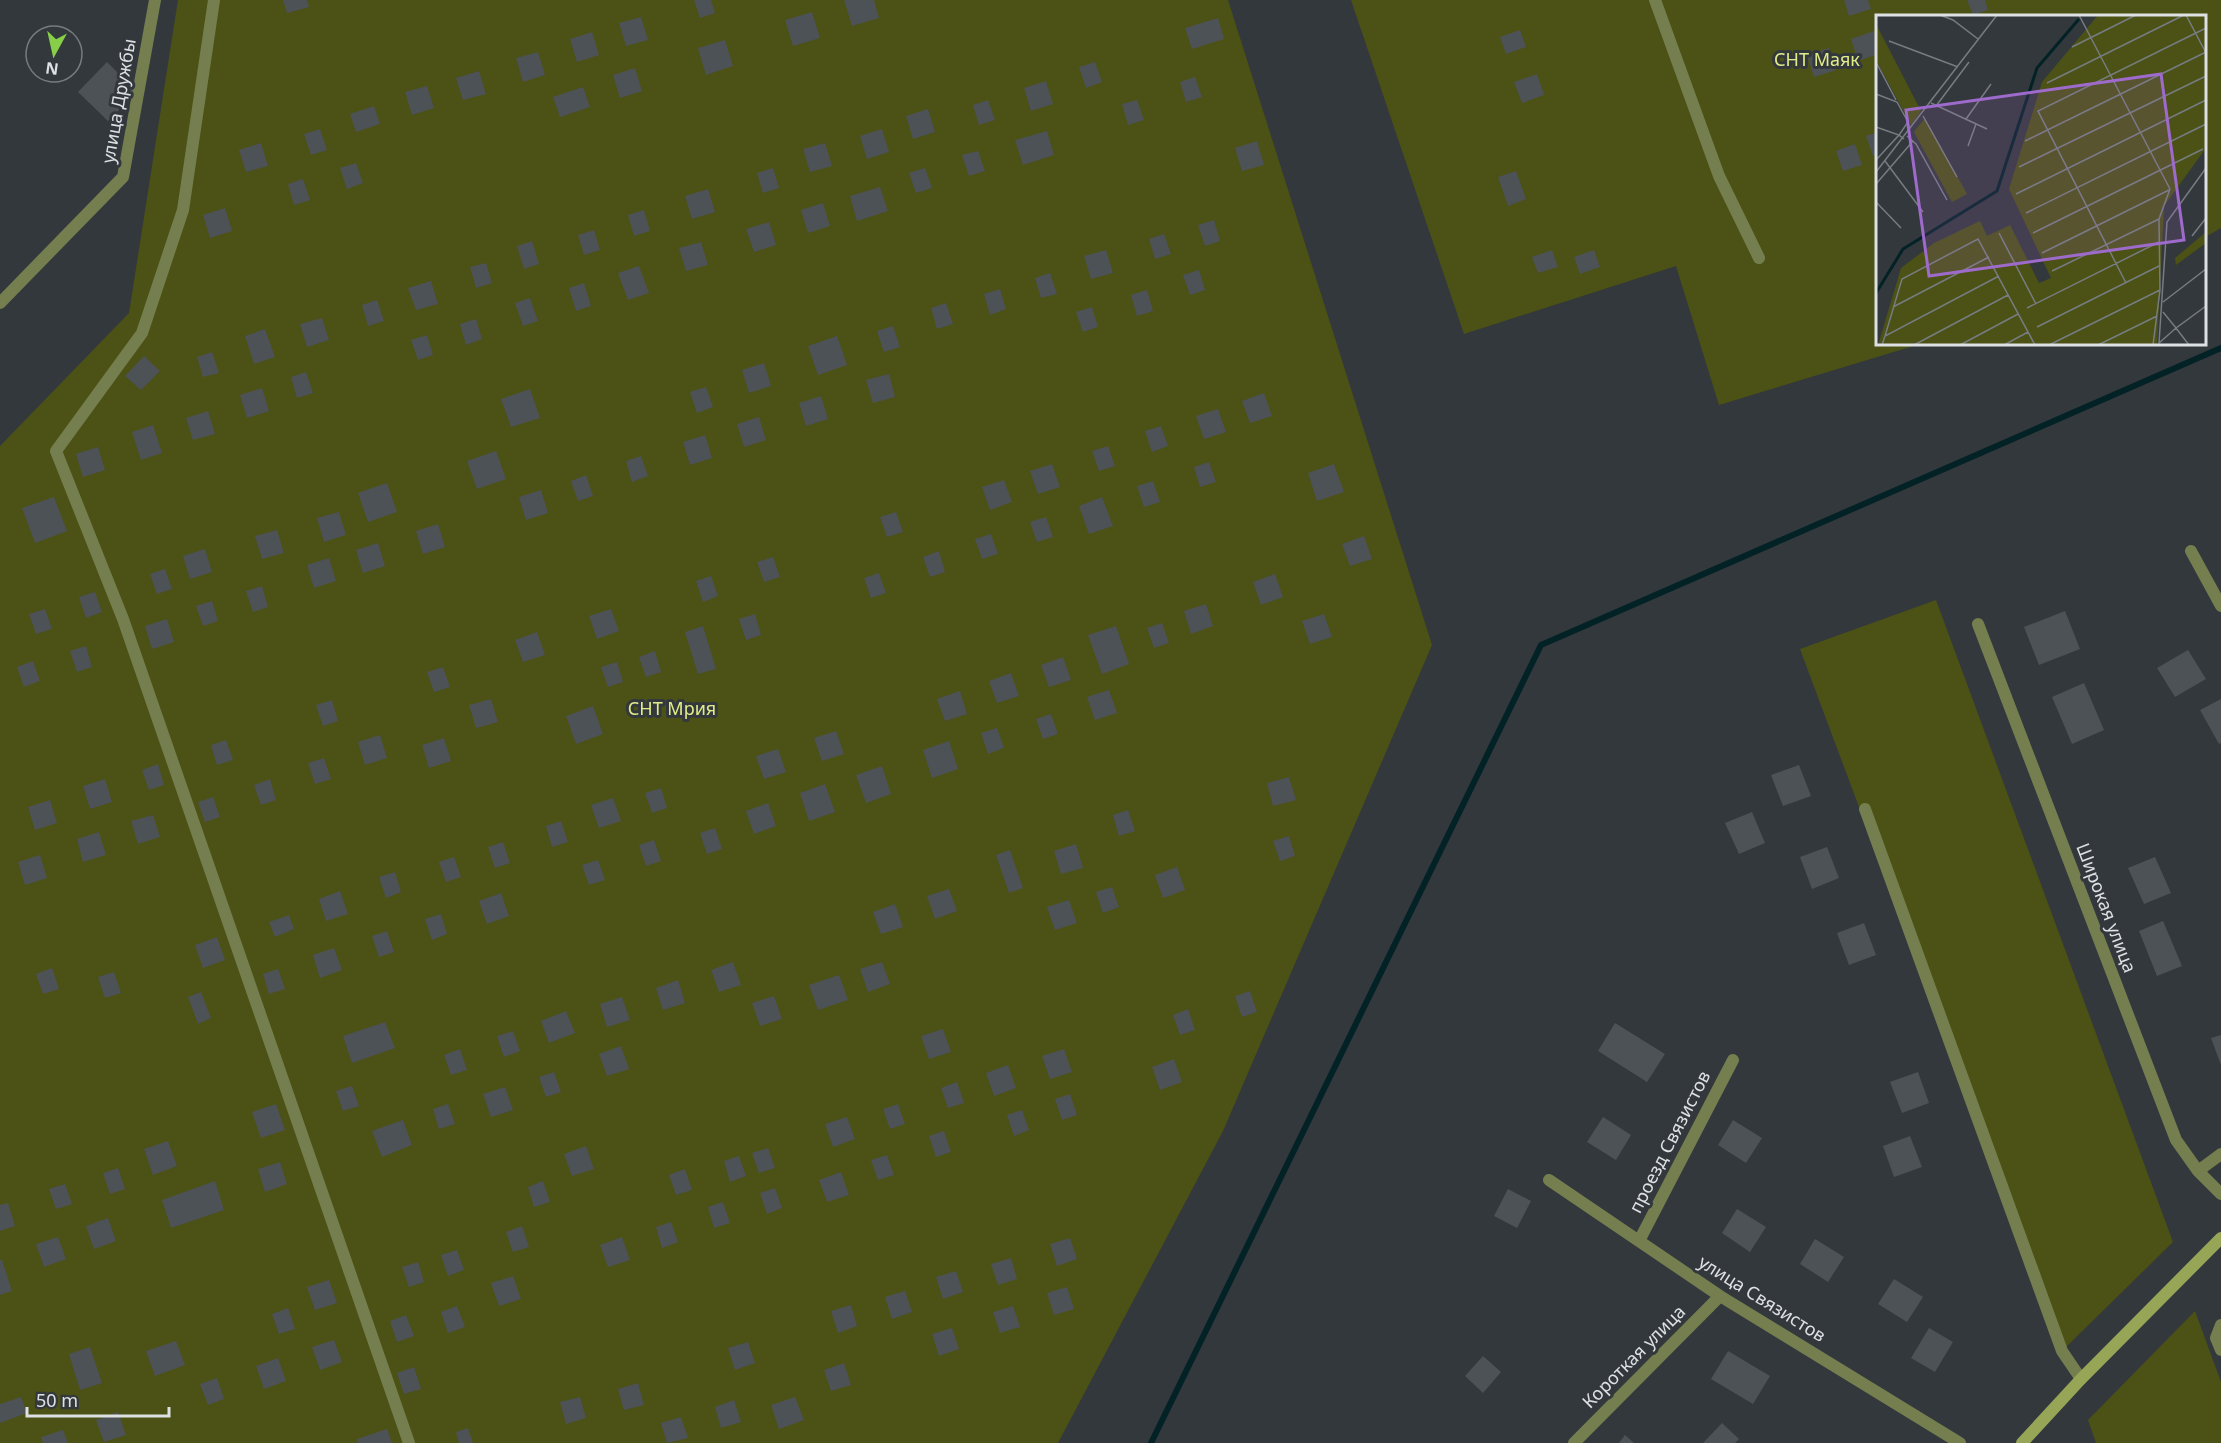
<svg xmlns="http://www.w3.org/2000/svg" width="2221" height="1443" font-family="'Noto Sans',sans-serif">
  <rect width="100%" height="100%" fill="#33383d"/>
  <path fill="#4c5115" d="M178 0H1228L1432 645 1223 1131 1058 1443H0V446L129 313Z
    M1351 0H2221V228L2205 237 2204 16H1878V344H1920L1719 405 1676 266 1464 334Z
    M1936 600 2173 1242 2062 1351 1800 649Z
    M2195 1311 2221 1382V1443H2096L2088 1420Z"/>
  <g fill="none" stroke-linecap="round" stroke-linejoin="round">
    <path stroke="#022226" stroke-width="6" d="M1151 1443 1541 645 2221 348"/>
  </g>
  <path fill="#4d5257" d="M283 0H307L309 7 287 13Z
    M694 0H711L715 13 700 18Z
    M844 0H874L879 18 852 26Z
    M1844 0H1868L1871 9 1849 16Z
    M1967 0H1985L1988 10 1973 15Z
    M812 12 820 38 793 46 785 20Z
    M641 17 648 40 626 46 619 23Z
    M1218 18 1224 39 1192 49 1185 28Z
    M1520 30 1526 47 1506 54 1500 37Z
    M1874 31 1878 43V54L1858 61 1851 39Z
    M592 32 599 55 577 62 570 39Z
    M725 40 733 66 706 75 698 48Z
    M1829 48 1836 70 1814 77 1807 55Z
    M538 52 545 75 523 82 516 58Z
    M107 62 137 92 108 121 78 92Z
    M1095 62 1102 82 1086 88 1079 67Z
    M635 68 642 91 620 98 613 75Z
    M479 71 486 94 463 100 456 78Z
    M1537 74 1544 95 1522 103 1514 82Z
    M1195 77 1202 97 1186 102 1180 82Z
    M1046 81 1053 104 1031 111 1024 88Z
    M427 86 434 108 412 115 405 92Z
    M583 87 590 107 560 117 553 97Z
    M988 100 995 120 979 125 973 105Z
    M1137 100 1144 120 1128 125 1122 104Z
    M374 106 380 124 356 132 350 114Z
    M928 109 935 132 913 139 906 116Z
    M320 129 327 150 311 155 304 134Z
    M882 129 889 152 867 159 860 136Z
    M1047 131 1054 155 1023 165 1015 140Z
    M1878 132V155L1873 156 1866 136Z
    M1257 141 1264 165 1242 171 1235 148Z
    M261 143 268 166 246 172 239 150Z
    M825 143 832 166 810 172 803 149Z
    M1855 144 1862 165 1843 171 1836 151Z
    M978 151 985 171 969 176 962 155Z
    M356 163 363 183 347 189 340 168Z
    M773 168 779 188 763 193 757 173Z
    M925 168 932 188 916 193 909 173Z
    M1516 171 1526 199 1508 206 1498 177Z
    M303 179 310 200 294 205 288 184Z
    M880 187 888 211 857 221 850 196Z
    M708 189 715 212 692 219 685 196Z
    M823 203 830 226 808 233 801 210Z
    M225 208 232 231 210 238 203 215Z
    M644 210 650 231 634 236 628 215Z
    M1214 220 1220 241 1205 246 1198 225Z
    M769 222 776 245 754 252 746 229Z
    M594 230 600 250 584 255 578 235Z
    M1164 234 1171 254 1155 259 1149 239Z
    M532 241 539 264 524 269 517 246Z
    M701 242 708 265 686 271 679 248Z
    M1106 250 1113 273 1091 279 1084 256Z
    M1552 250 1558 267 1538 273 1532 257Z
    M1594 250 1600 267 1580 274 1574 257Z
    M486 263 492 283 476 288 470 267Z
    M639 266 649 293 628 300 618 273Z
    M1199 270 1205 290 1190 295 1183 275Z
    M1050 273 1057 294 1041 298 1035 278Z
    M431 281 438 304 416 310 408 288Z
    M584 283 591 306 576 311 569 288Z
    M1000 289 1006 309 990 315 984 294Z
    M1147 290 1153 311 1137 316 1131 295Z
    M530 298 538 321 523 326 515 303Z
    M377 300 384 321 368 326 362 305Z
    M946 303 953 324 937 329 931 308Z
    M1092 307 1098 327 1083 332 1076 312Z
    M322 318 329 340 307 347 300 324Z
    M476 319 482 339 466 345 460 324Z
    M893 326 900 347 884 352 877 331Z
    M265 329 275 357 254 364 245 336Z
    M427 335 433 355 418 360 411 340Z
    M837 336 847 365 818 375 808 346Z
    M212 352 219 373 203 377 197 357Z
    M144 356 160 371 141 390 125 376Z
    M764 363 771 386 749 393 742 370Z
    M306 372 313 393 297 398 291 377Z
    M889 374 895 397 873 403 866 380Z
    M706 387 713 407 697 413 690 392Z
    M262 388 269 411 247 418 240 395Z
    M530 389 540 418 511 427 501 399Z
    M1264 393 1272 416 1250 423 1242 401Z
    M821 396 828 419 806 426 799 403Z
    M1218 409 1226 432 1204 439 1196 416Z
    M208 411 215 434 193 440 186 418Z
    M759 417 766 440 744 447 737 424Z
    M153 425 162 453 141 460 132 432Z
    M1161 426 1168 446 1152 452 1145 431Z
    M705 435 712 458 690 465 683 442Z
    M1108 446 1115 466 1099 471 1092 451Z
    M98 447 105 470 83 477 76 454Z
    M496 451 506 479 477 489 467 461Z
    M641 456 648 476 632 482 626 461Z
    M1209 462 1216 482 1200 487 1194 467Z
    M1052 464 1060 487 1038 494 1030 471Z
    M1334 464 1344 492 1317 501 1308 473Z
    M586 475 593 496 578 501 571 481Z
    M1004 480 1012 502 990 510 982 487Z
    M1153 481 1160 502 1144 507 1137 486Z
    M387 483 397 512 368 522 358 493Z
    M541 490 548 513 526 520 519 497Z
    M54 497 67 531 35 543 22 508Z
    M1102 497 1113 526 1089 534 1079 506Z
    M339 512 346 535 324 542 317 518Z
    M896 512 903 532 887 537 880 517Z
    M1046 517 1053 537 1037 542 1030 522Z
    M438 524 445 547 423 554 416 531Z
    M277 530 284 553 262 559 255 536Z
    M991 534 998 554 982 559 975 539Z
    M1364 536 1372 559 1350 566 1342 544Z
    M378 543 385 566 363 573 356 550Z
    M205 549 212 572 190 579 183 556Z
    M939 551 945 572 930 577 923 557Z
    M773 557 780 577 764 582 757 562Z
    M329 558 336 581 314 588 307 565Z
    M165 569 172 589 157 594 150 574Z
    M879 573 886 593 871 598 864 578Z
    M1275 574 1283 597 1261 605 1253 582Z
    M711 576 718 596 703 602 696 581Z
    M262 586 268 607 253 612 246 591Z
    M95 592 102 612 86 618 79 597Z
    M212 601 218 621 203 626 196 606Z
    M1206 604 1213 626 1191 634 1184 611Z
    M45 609 52 629 36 634 29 614Z
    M611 609 619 631 597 639 589 616Z
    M2065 611 2080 649 2039 665 2024 627Z
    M755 614 761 635 746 640 739 619Z
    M1324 614 1332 637 1310 644 1302 621Z
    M167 619 174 642 152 649 145 626Z
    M1162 623 1169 643 1154 648 1147 628Z
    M703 626 716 669 698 674 685 632Z
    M1116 626 1129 664 1102 674 1088 635Z
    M537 632 545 655 523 662 515 640Z
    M86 646 92 667 77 672 70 651Z
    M2188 650 2206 679 2175 697 2157 668Z
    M655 651 661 672 646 677 639 657Z
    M1063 657 1071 680 1049 687 1041 665Z
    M33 661 40 681 24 687 17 667Z
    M617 662 623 682 608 687 601 667Z
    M443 667 450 687 434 692 427 672Z
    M1011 673 1019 696 997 703 989 681Z
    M2084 683 2104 730 2072 744 2052 697Z
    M1109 690 1117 713 1095 720 1087 697Z
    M960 691 967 714 945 721 937 699Z
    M491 699 498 722 476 728 469 705Z
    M2221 699V743L2219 744 2200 710Z
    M332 700 338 721 323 726 316 705Z
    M593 706 603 734 576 744 566 716Z
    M1051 714 1058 734 1043 739 1036 719Z
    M997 728 1004 748 988 754 981 733Z
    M836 731 844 754 822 761 814 738Z
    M380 735 387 758 365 765 358 742Z
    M444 738 451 761 429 768 422 745Z
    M226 740 233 760 217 765 211 745Z
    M949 741 958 769 932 778 923 750Z
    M778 749 786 772 764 779 756 756Z
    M324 758 331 779 315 784 308 763Z
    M158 764 164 785 149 790 142 770Z
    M1799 765 1811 796 1783 806 1771 775Z
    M882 766 891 794 866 803 856 775Z
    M1289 777 1296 800 1273 806 1267 783Z
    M105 779 112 802 90 809 83 786Z
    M270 779 276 800 261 805 254 785Z
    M825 784 835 812 809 821 800 793Z
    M661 788 667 808 652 813 645 793Z
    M213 797 220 817 205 822 198 802Z
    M613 798 621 821 599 828 591 805Z
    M50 800 57 823 35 830 28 807Z
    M768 803 776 826 754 834 746 811Z
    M1128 810 1135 831 1119 836 1113 815Z
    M1752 812 1765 843 1739 854 1725 823Z
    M153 815 160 837 138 844 131 821Z
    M561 821 568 842 552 847 546 826Z
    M715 828 722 849 707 854 700 833Z
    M99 832 106 855 83 862 77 839Z
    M1289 836 1295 856 1280 861 1273 841Z
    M654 840 661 861 646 866 639 845Z
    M503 842 510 863 495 868 488 847Z
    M1076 844 1083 868 1061 874 1054 851Z
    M1827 847 1839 878 1812 889 1800 857Z
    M1010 850 1023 888 1009 893 996 855Z
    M40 855 47 878 25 885 18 862Z
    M454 857 461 877 446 882 439 862Z
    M2155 857 2171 893 2144 904 2128 868Z
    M598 860 605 880 589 885 582 865Z
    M1177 867 1185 890 1163 898 1155 875Z
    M395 872 401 892 386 898 379 877Z
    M1112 887 1119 907 1103 913 1096 892Z
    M949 889 957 911 935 919 927 896Z
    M340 891 348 914 326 921 319 899Z
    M501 893 509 916 487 924 479 901Z
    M1069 900 1077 923 1055 930 1047 907Z
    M895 904 903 927 881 934 873 912Z
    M441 914 447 934 432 940 425 919Z
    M289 915 294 929 275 937 269 922Z
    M2163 921 2182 966 2157 976 2139 931Z
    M1864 923 1876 955 1849 965 1837 933Z
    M387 931 394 952 379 957 372 936Z
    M217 937 225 960 203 968 195 945Z
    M334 948 342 970 320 978 313 955Z
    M733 962 741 985 719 992 711 970Z
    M882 962 890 984 868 992 860 969Z
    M52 968 59 989 43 994 36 974Z
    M278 969 285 989 269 994 263 974Z
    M114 972 121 993 105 998 98 977Z
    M839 975 848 1000 818 1010 809 985Z
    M678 980 685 1003 663 1010 656 988Z
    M1250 991 1257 1012 1242 1017 1235 996Z
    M201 992 211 1018 198 1024 188 997Z
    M774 996 782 1019 760 1026 752 1003Z
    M622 997 630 1020 607 1027 600 1004Z
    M1188 1009 1195 1030 1180 1035 1173 1015Z
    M566 1011 575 1033 549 1043 541 1021Z
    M385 1022 395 1048 352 1063 343 1036Z
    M1615 1023 1665 1054 1647 1082 1598 1051Z
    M943 1029 951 1052 929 1059 921 1036Z
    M513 1031 520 1051 504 1057 497 1036Z
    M2221 1035V1065L2211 1038Z
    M621 1046 629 1069 607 1076 599 1054Z
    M460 1049 467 1070 451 1075 444 1055Z
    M1064 1049 1072 1072 1050 1079 1042 1056Z
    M1174 1059 1182 1082 1160 1090 1152 1067Z
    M1008 1065 1016 1088 994 1096 986 1073Z
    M554 1072 561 1092 546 1097 539 1077Z
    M1918 1072 1929 1103 1902 1113 1890 1082Z
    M957 1082 964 1103 948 1108 941 1088Z
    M352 1086 359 1106 343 1111 336 1091Z
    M505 1087 513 1110 491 1117 483 1094Z
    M1070 1094 1077 1115 1062 1120 1055 1099Z
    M276 1104 285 1130 261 1138 252 1112Z
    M448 1104 455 1124 439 1129 433 1109Z
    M898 1104 905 1124 890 1129 883 1109Z
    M1022 1110 1029 1130 1014 1136 1007 1115Z
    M847 1117 855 1139 833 1147 825 1124Z
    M1603 1117 1631 1135 1616 1160 1587 1142Z
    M403 1120 412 1145 382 1157 372 1131Z
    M1733 1120 1762 1138 1746 1163 1718 1145Z
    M944 1131 951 1152 936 1157 929 1136Z
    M1910 1136 1922 1167 1894 1177 1883 1146Z
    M168 1141 177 1166 153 1175 144 1149Z
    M586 1146 594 1169 572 1176 564 1154Z
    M768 1148 775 1168 759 1173 752 1153Z
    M887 1155 894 1175 878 1180 871 1160Z
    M739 1156 746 1176 730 1182 724 1161Z
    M280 1162 287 1184 265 1192 258 1169Z
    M118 1168 125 1189 110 1194 103 1173Z
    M685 1169 692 1190 676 1195 669 1175Z
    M841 1172 849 1195 827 1202 819 1180Z
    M215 1181 224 1210 171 1228 162 1200Z
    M543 1181 550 1202 534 1207 528 1187Z
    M65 1184 72 1204 56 1209 49 1189Z
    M775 1188 782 1208 767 1214 760 1193Z
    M1508 1189 1531 1201 1517 1228 1494 1216Z
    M723 1202 730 1223 714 1228 708 1207Z
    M8 1203 15 1226 0 1231V1205Z
    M1737 1209 1766 1227 1750 1252 1722 1233Z
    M108 1218 116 1241 94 1249 86 1226Z
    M671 1222 678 1242 662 1248 656 1227Z
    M522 1226 529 1247 513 1252 506 1232Z
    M58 1237 66 1259 44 1267 36 1244Z
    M622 1237 630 1260 608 1267 600 1245Z
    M1070 1238 1077 1259 1057 1266 1050 1244Z
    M1815 1239 1844 1257 1828 1282 1800 1264Z
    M457 1250 464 1270 448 1276 441 1255Z
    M1011 1258 1017 1279 998 1285 991 1264Z
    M0 1260H2L12 1291 0 1295Z
    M418 1262 424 1282 409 1287 402 1267Z
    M956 1271 963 1292 943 1299 936 1277Z
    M513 1276 521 1299 499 1306 491 1283Z
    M1894 1279 1923 1297 1907 1322 1878 1304Z
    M329 1280 337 1303 315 1310 307 1287Z
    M1067 1287 1074 1309 1054 1315 1047 1293Z
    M905 1291 912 1312 892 1319 885 1297Z
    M851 1305 857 1326 838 1333 831 1311Z
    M457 1306 465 1327 448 1333 441 1312Z
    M1013 1306 1020 1327 1000 1333 993 1312Z
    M288 1308 295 1329 279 1334 272 1314Z
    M406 1315 414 1336 397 1342 390 1321Z
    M952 1328 959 1349 939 1356 932 1334Z
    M1929 1328 1953 1342 1935 1372 1911 1358Z
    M334 1340 342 1362 320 1370 312 1347Z
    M176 1341 185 1365 155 1376 146 1351Z
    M748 1342 755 1363 735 1370 728 1348Z
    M90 1347 102 1383 80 1390 69 1354Z
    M1728 1351 1770 1376 1753 1404 1711 1379Z
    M1483 1356 1501 1372 1483 1393 1465 1376Z
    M278 1358 286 1381 264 1389 256 1366Z
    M844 1363 851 1385 831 1391 824 1370Z
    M414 1367 421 1389 404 1394 397 1373Z
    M217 1378 224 1399 208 1405 200 1384Z
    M638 1383 644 1405 624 1410 618 1389Z
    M21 1397 27 1413 0 1423V1404Z
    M580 1397 586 1418 566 1424 560 1402Z
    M795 1397 804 1420 779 1429 771 1405Z
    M734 1400 741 1422 721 1428 715 1407Z
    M118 1412 126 1435 104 1442 96 1420Z
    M681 1417 688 1438 667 1443 661 1423Z
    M1722 1423 1739 1439 1735 1443H1703Z
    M468 1428 473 1443H459L456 1432Z
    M387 1429 392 1443H358L357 1439Z
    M63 1430 68 1443H43L41 1437Z
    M1625 1435 1634 1443H1619Z"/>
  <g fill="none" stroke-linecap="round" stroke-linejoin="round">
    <path stroke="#757e4e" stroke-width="12" d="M214 0 183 210 142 333 56 451 123 619 409 1443
      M1655 0 1719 176 1759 258
      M0 303 123 177 155 0
      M2191 551 2221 606
      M1978 624 2176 1140 2198 1171 2221 1194
      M1865 809 2062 1351 2081 1379
      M2198 1171 2221 1154
      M1549 1180 1720 1296 1960 1443
      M1639 1241 1733 1060
      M2221 1325 2216 1338 2221 1350
      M1574 1443 1720 1296"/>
    <path stroke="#97a557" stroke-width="12" d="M2022 1443 2081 1379 2221 1238"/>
  </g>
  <g text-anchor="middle" stroke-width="6" stroke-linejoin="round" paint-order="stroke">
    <g font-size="18" fill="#e1ec89" stroke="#33383d">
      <text x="1817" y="66">СНТ Маяк</text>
      <text x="672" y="715">СНТ Мрия</text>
    </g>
    <g font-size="18" fill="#dee1e4" stroke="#33383d">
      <text transform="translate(119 101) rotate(-80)" y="6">улица Дружбы</text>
      <text transform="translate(2106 908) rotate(69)" y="6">Широкая улица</text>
      <text transform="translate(1670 1142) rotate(-63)" y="6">проезд Связистов</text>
      <text transform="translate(1762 1299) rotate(32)" y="6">улица Связистов</text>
      <text transform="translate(1634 1357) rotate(-45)" y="6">Короткая улица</text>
    </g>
  </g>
  <g transform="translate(1876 15)">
    <rect width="330" height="330" fill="#33383d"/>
    <path d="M222 0H330V133L288 191 281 330H2L25 253 58 228 104 206 111 221 134 210 163 268 175 263 133 174 166 67ZM0 9 45 96 35 110 0 45ZM49 103 91 179 76 187 38 117ZM330 217V228L300 250 299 243Z" fill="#4c5115"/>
    <path fill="none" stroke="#022226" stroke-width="3" d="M0 278 27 234 121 176 161 53 203 4"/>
    <path fill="none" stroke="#777c80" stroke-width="1.5" d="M64 0 77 5 102 24M203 0 294 174M310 0 330 38M13 26 82 52M196 32 260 0M0 47 20 85M171 68 308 0M0 79 21 87 32 107 23 120 28 124M55 88 111 114M60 91 93 47M47 101 81 162M90 104 115 69M0 112 23 120 0 145M31 121 40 129 71 185M149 126 330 37M92 131 100 109M9 146 47 197M143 152 330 61M0 157 121 0M0 169 37 126M140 179 330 85M0 187 25 213M150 198 330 109M123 218 160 289M157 218 327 134M316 221 330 203M166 238 293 175M176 256 283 204M250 268 162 96 330 13M287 287 330 254M17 292 113 242M151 293 283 227M287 297 300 313 330 291M161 312 283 251M9 321 26 264 102 224 159 330M6 330 9 321 123 261M38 330 132 280M84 330 142 299M128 330 152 317M173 330 284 275M222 330 281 301M277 330 284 275 283 204 294 174M313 330 300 313 283 328 291 207 330 153"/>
    <path fill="#9e6bcc" fill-opacity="0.15" stroke="#9e6bcc" stroke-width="3" d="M285 59 308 225 53 261 30 95Z"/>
    <rect width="330" height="330" fill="none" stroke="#dee1e4" stroke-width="3"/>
  </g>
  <g transform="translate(54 54) rotate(188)"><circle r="28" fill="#33383d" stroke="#777c80" stroke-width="1.5"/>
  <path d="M0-4.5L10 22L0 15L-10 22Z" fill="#88cf49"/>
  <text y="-9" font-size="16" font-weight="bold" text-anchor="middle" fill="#dee1e4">N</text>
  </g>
  <path d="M27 1407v9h142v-9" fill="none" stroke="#dee1e4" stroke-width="3"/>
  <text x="36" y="1407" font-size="18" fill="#dee1e4" stroke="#33383d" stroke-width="4.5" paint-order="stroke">50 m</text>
</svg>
